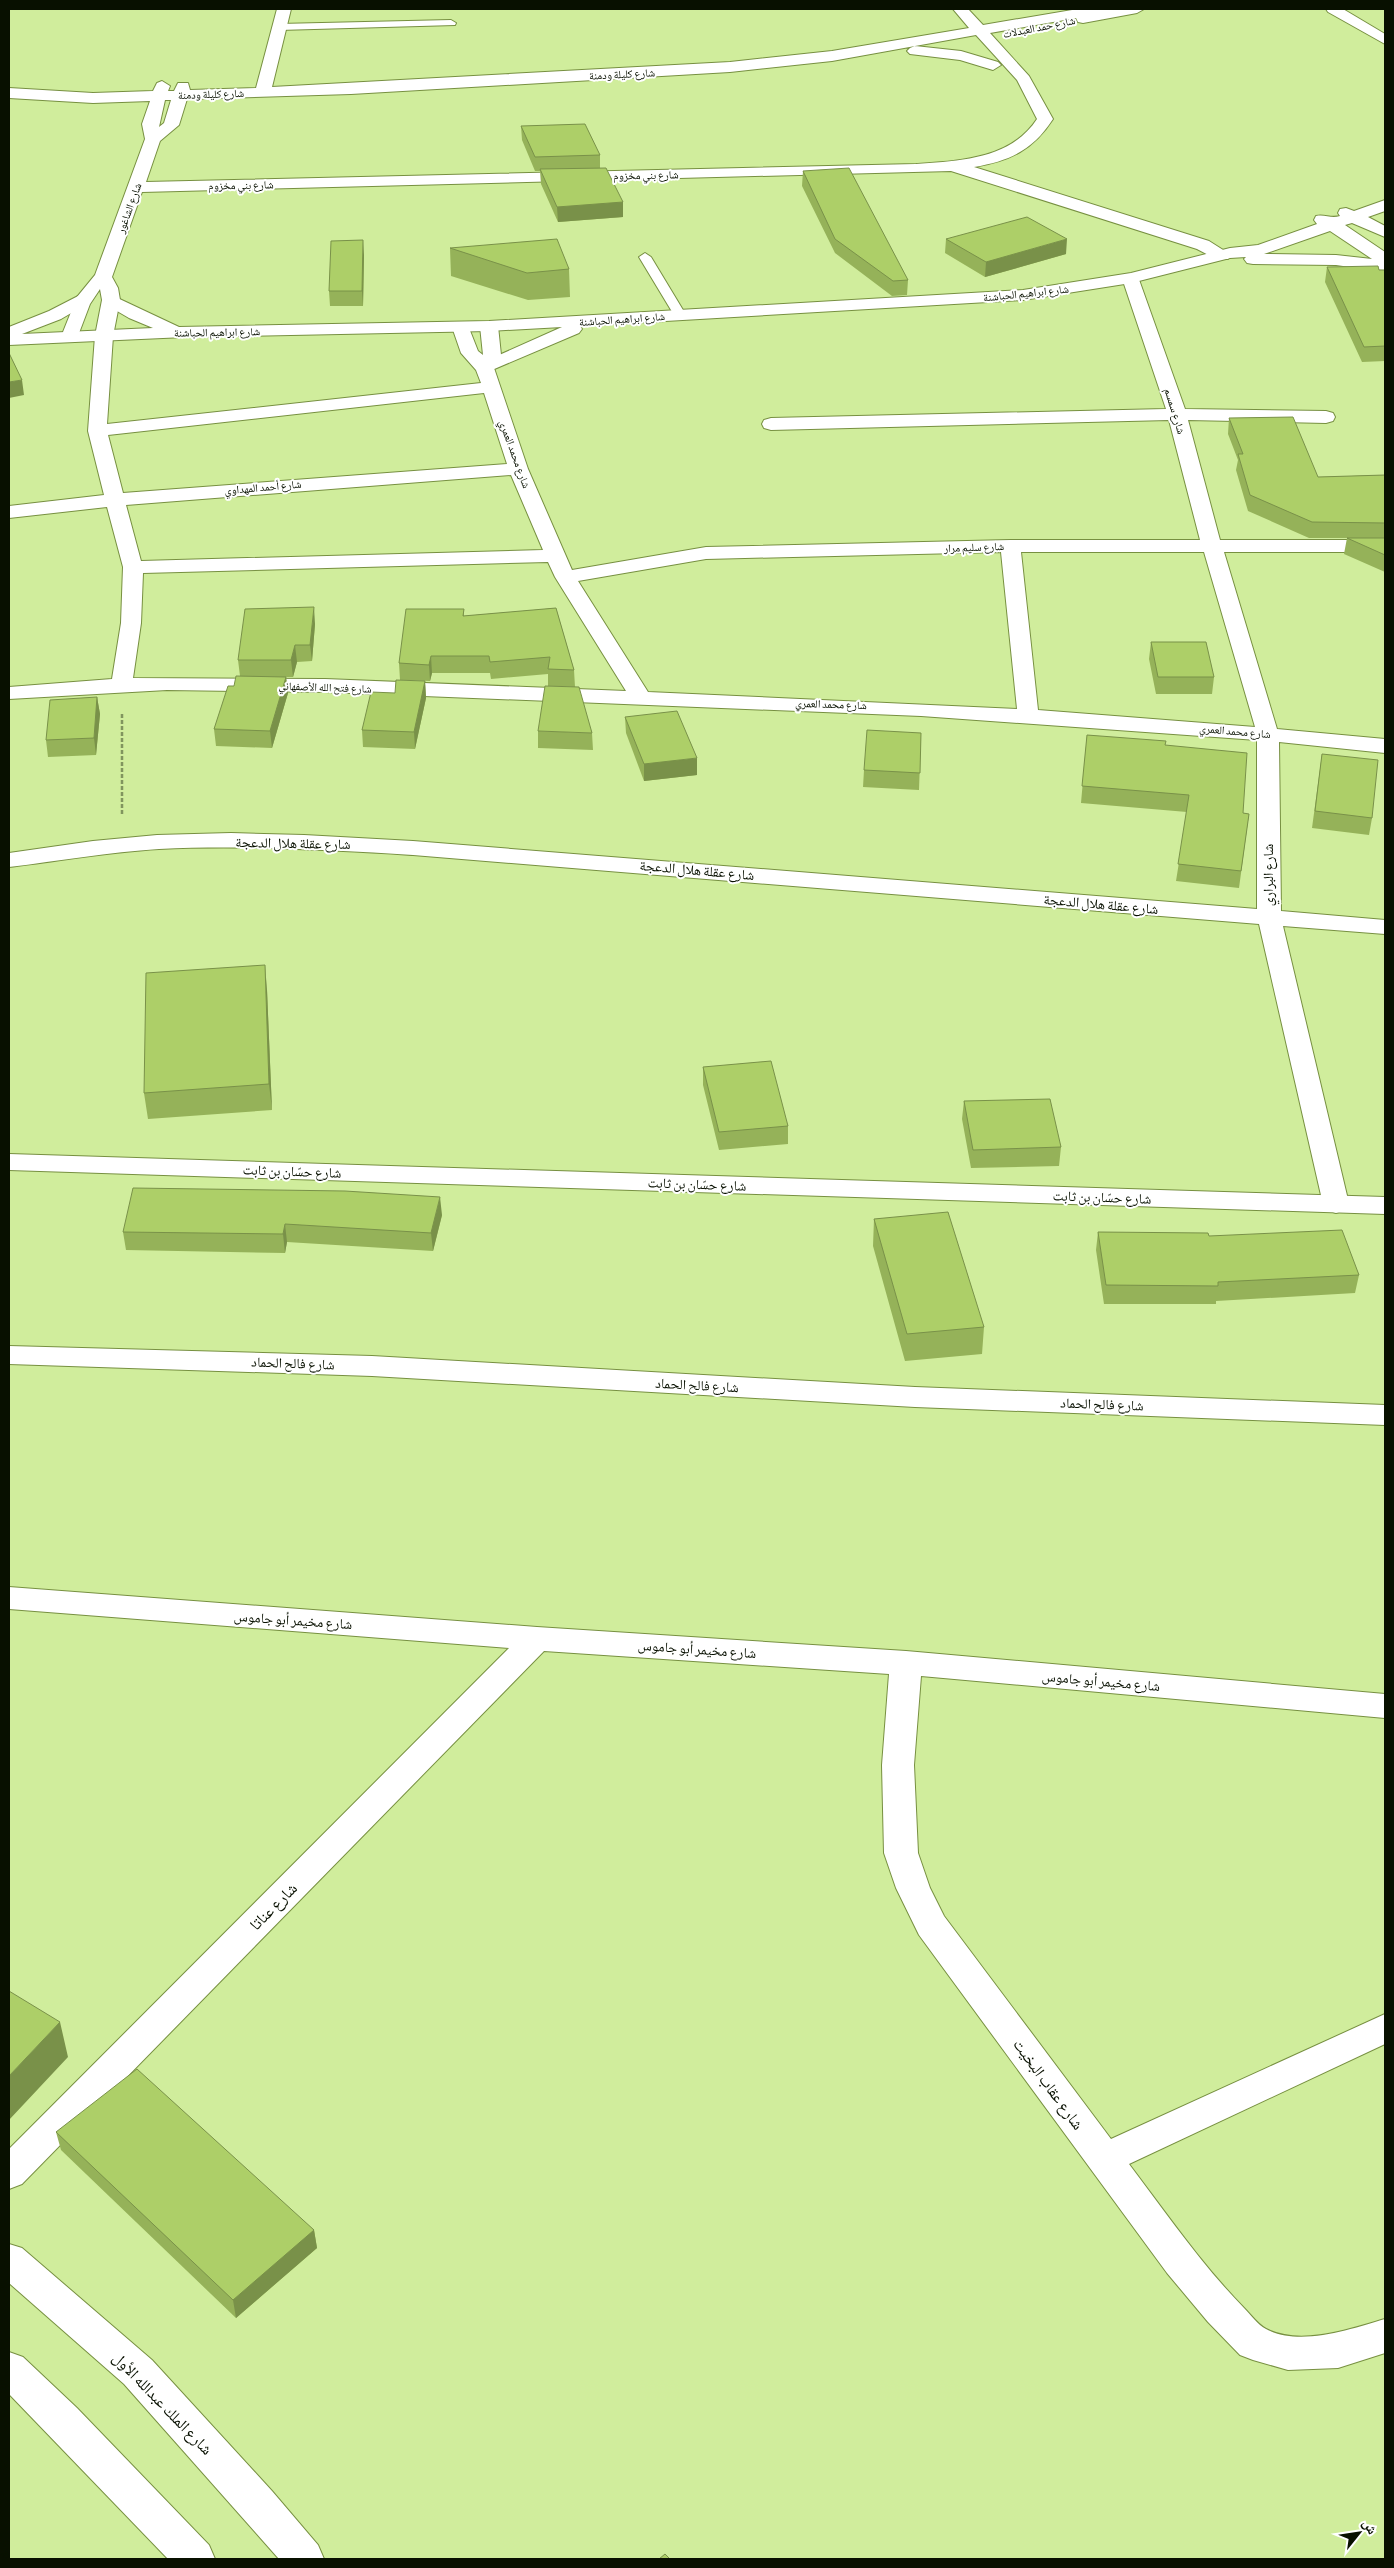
<svg xmlns="http://www.w3.org/2000/svg" width="1394" height="2568" font-family="'Sofia Sans Condensed','Noto Naskh Arabic',sans-serif">
  <rect width="100%" height="100%" fill="#d0ed9c"/>
  <g fill="none" stroke-linecap="round" stroke-linejoin="round">
    <defs>
      <path id="service" d="M451 20 456 23 455 25 279 30 274 27 279 24Z
        M645 253 651 257 686 315 684 318H676L674 315 639 257Z"/>
      <path id="minor" d="M277 9H291L272 87 730 62 832 51 969 28 953 9H968L983 25 1078 9H1144L1137 13 1083 23 1078 22 1076 18 990 33 1029 76 1053 119C1033 150 1010 161 974 167L1209 241 1231 255 1228 259H1216L1197 249 951 171 142 192 112 277 118 288 120 300 113 336 107 424 481 383 476 370 461 353 452 327 455 323H467L478 351 483 355 480 326 483 322H495L498 326 501 355 494 368 528 469 572 570 706 547 1010 540H1200L1169 420 771 430 764 428 762 424 764 420 771 418 1166 409 1122 278 1125 274H1137L1185 409 1326 411 1333 413 1335 417 1333 421 1326 423 1188 420 1220 540H1385V552H1224L1277 729 1385 739V753L1279 742 1281 911 1385 920V934L1283 926 1349 1204 1345 1210 1336 1213 1327 1210 1323 1204 1259 924 413 855C328 850 244 845 159 849 109 852 59 861 9 867V853L93 841 157 835 231 833 304 835 413 841 1257 909V740L921 716 325 692 167 690 9 699V687L112 679 121 623 123 567 107 507 9 518V506L104 495 88 431 95 336 102 300 100 289 90 304 76 341H64L61 337 77 297 95 275 145 139 142 124 150 101 93 103 9 98V88L93 93 153 91 157 83 162 81 170 86 168 91H174L178 83H188L190 90 256 88ZM976 35 1017 80 1037 119C1011 159 960 161 916 164L146 182 160 141 179 125 187 99 351 94 730 72 832 61ZM165 100H171L164 123 159 127ZM484 393 507 464 123 493 108 435ZM511 475 543 550 141 561 126 505ZM1001 552 1017 709 648 692 578 581 706 559ZM1021 552H1204L1255 727 1038 710ZM548 562 555 577 626 691 325 679 133 678 141 623 143 573Z
        M1326 9H1343L1385 34V44L1328 12Z
        M915 46 961 51 998 62 1001 65 993 70 960 60 910 54 907 51 910 48Z
        M9 1346 372 1356 915 1387 1385 1405V1425L915 1407 372 1376 9 1364Z
        M9 1587 537 1627 906 1651 1385 1694V1718L921 1676 914 1765 918 1853 930 1888 944 1916 1111 2139 1385 2014V2044L1129 2164C1166 2213 1201 2264 1244 2308 1250 2314 1258 2325 1266 2329 1300 2347 1351 2329 1385 2319V2353L1338 2368 1288 2370 1253 2360 1240 2355 1208 2322 1167 2273 919 1935 896 1888 884 1853 882 1765 889 1674 544 1651 22 2184 9 2189V2149L509 1648 9 1609Z"/>
      <path id="tertiary" d="M1385 200V211L1368 217 1385 226V237L1352 223 1345 225 1385 252V272L1336 265 1253 264 1247 263 1244 259 1246 257 1230 258 1131 283 1023 300 580 326 582 329 579 333 485 373 479 372 476 368 479 364 562 327 489 331 185 337 9 345V327L49 311 84 293 90 294 93 298 90 302 61 319 22 334 153 328 129 318 105 304 102 300 105 296 111 295 179 327 489 321 1023 290 1131 273 1230 248 1258 245 1317 224 1314 220 1316 216C1325 214 1331 219 1340 216L1338 213 1340 209 1346 208 1354 211ZM1330 231 1372 259 1336 255 1264 254Z
        M9 1154 1385 1197V1214L9 1170Z"/>
      <path id="primary" d="M9 2244 22 2248 152 2360 272 2491 318 2545 324 2559H279L124 2384 9 2283Z
        M9 2352 23 2357 77 2408 209 2545 215 2559H168L9 2394Z"/>
    </defs>
    <use href="#service" stroke="#779041" stroke-width="2"/>
    <use href="#minor" stroke="#779041" stroke-width="2"/>
    <use href="#tertiary" stroke="#779041" stroke-width="2"/>
    <use href="#primary" stroke="#779041" stroke-width="2"/>
    <path stroke="#80955e" stroke-width="2.5" stroke-dasharray="4 2" stroke-linecap="butt" d="M122 714V815"/>
    <use href="#service" fill="#fff" fill-rule="evenodd"/>
    <use href="#minor" fill="#fff" fill-rule="evenodd"/>
    <use href="#tertiary" fill="#fff" fill-rule="evenodd"/>
    <use href="#primary" fill="#fff" fill-rule="evenodd"/>
  </g>
  <path fill="#95b259" d="M521 126 600 155V168L623 202V217L558 222 541 184 540 171H535L522 140Z
    M803 171 908 280 907 295 892 296 835 253 802 186Z
    M946 239 1066 254 985 277 945 253Z
    M450 248 569 269 570 297 528 300 451 276Z
    M364 255 363 306H330L329 291Z
    M1327 267 1385 270V361L1362 362 1325 282Z
    M1229 418 1318 477 1385 475V572L1344 554 1347 538H1309L1248 511 1236 470 1238 460 1228 434Z
    M556 608 574 670 575 687 548 686V674L491 679 490 673H432L430 681 400 680 399 663 464 609V616Z
    M315 624 312 661 297 662 293 677H286L288 693 272 748 216 746 214 729 240 676 238 660Z
    M1151 642 1214 677 1212 694H1156L1149 659Z
    M425 681 426 698 415 749 363 747 362 730 395 693Z
    M97 697 100 714 96 755 48 757 46 740Z
    M625 717 697 775 644 781 626 733Z
    M538 731 592 733 593 750 538 748Z
    M921 733 919 790 863 787 864 770Z
    M1087 735 1165 745 1243 813 1249 814 1239 888 1176 881 1187 812 1081 803Z
    M1322 754 1372 818 1369 835 1312 828Z
    M267 990 272 1110 148 1119 144 1093Z
    M703 1067 788 1126V1144L719 1150 703 1085Z
    M964 1101 1061 1147 1059 1166 971 1168 962 1119Z
    M442 1215 433 1251 287 1242 285 1253 126 1250 123 1232Z
    M874 1219 984 1327 982 1354 905 1361 873 1246Z
    M1098 1232 1209 1236 1359 1275 1355 1293 1216 1301V1304H1104L1096 1250Z
    M56 2132 314 2230 317 2248 236 2318 61 2150Z"/>
  <path fill="#799149" d="M623 202V217L558 222 557 207Z
    M1067 239 1066 254 985 277 986 262Z
    M363 240 364 255 363 306 362 291Z
    M22 380 24 395 9 398V382Z
    M314 607 315 624 312 661 310 645Z
    M295 645 297 662 293 677 291 660Z
    M431 656 432 673 430 681 429 665Z
    M286 677 288 693 272 748 270 731Z
    M425 681 426 698 415 749 414 732Z
    M97 697 100 714 96 755 94 738Z
    M697 758V775L644 781V764Z
    M265 965 267 990 272 1110 269 1084Z
    M440 1197 442 1215 433 1251 431 1233Z
    M285 1224 287 1242 285 1253 283 1234Z
    M60 2022 68 2057 9 2120V2076Z
    M314 2230 317 2248 236 2318 233 2300Z"/>
  <path fill="#adcf68" stroke="#799149" d="M585 124 600 155 535 157 521 126Z
    M606 168 623 202 557 207 540 169Z
    M849 168 908 280 893 281 835 239 803 171Z
    M1027 217 1067 239 986 262 946 239Z
    M557 239 569 269 527 273 450 248Z
    M363 240 362 291H329L331 241Z
    M1378 266 1379 270H1385V346L1364 347 1327 267Z
    M9 353 22 380 9 382Z
    M1293 417 1318 477 1385 475V523L1312 522 1250 495 1238 454H1243L1229 418Z
    M1347 538H1385V555Z
    M314 607 310 645H295L291 660H238L245 609Z
    M556 608 574 670 548 669 550 657 490 662 489 656H431L429 665 399 663 406 609H464L463 616Z
    M1151 642H1206L1214 677H1158Z
    M236 676 286 677 270 731 214 729 228 686H234Z
    M396 680 425 681 414 732 362 730 371 692 395 693Z
    M545 686 579 687 592 733 538 731Z
    M97 697 94 738 46 740 50 700Z
    M677 711 697 758 644 764 625 717Z
    M867 730 921 733 920 773 864 770Z
    M1087 735 1166 741 1165 745 1247 753 1243 813 1249 814 1241 871 1178 864 1189 795 1082 786Z
    M1322 754 1378 760 1372 818 1315 811Z
    M265 965 269 1084 144 1093 146 973Z
    M771 1061 788 1126 719 1132 703 1067Z
    M1050 1099 1061 1147 973 1150 964 1101Z
    M133 1188 345 1191 440 1197 431 1233 285 1224 283 1234 123 1232Z
    M948 1212 984 1327 907 1334 874 1219Z
    M1342 1230 1359 1275 1218 1282V1286L1106 1285 1098 1232 1208 1233 1209 1236Z
    M9 1991 60 2022 9 2076Z
    M137 2069 314 2230 233 2300 56 2132Z
    M665 2554 670 2559H659Z"/>
  <g text-anchor="middle" stroke-width="4" stroke-linejoin="round" paint-order="stroke">
    <g font-size="11" fill="#081000" stroke="#fff">
      <text transform="translate(1039 27) rotate(-11)" y="4">شارع حمد العبدلات</text>
      <text transform="translate(622 74) rotate(-3)" y="4">شارع كليلة ودمنة</text>
      <text transform="translate(211 94) rotate(-2)" y="4">شارع كليلة ودمنة</text>
      <text transform="translate(646 175) rotate(-1)" y="4">شارع بني مخزوم</text>
      <text transform="translate(241 185) rotate(-1)" y="4">شارع بني مخزوم</text>
      <text transform="translate(129 208) rotate(-70)" y="4">شارع الشاغور</text>
      <text transform="translate(1026 293) rotate(-6)" y="4">شارع ابراهيم الحباشنة</text>
      <text transform="translate(622 319) rotate(-4)" y="4">شارع ابراهيم الحباشنة</text>
      <text transform="translate(217 332) rotate(-1)" y="4">شارع ابراهيم الحباشنة</text>
      <text transform="translate(1175 411) rotate(73)" y="4">شارع سمسم</text>
      <text transform="translate(515 454) rotate(70)" y="4">شارع محمد العمري</text>
      <text transform="translate(263 487) rotate(-5)" y="4">شارع أحمد المهداوي</text>
      <text transform="translate(974 547) rotate(-2)" y="4">شارع سليم مرار</text>
      <text transform="translate(325 687) rotate(2)" y="4">شارع فتح الله الأصفهاني</text>
      <text transform="translate(831 704) rotate(2)" y="4">شارع محمد العمري</text>
      <text transform="translate(1235 731) rotate(5)" y="4">شارع محمد العمري</text>
    </g>
    <g font-size="14" fill="#081000" stroke="#fff">
      <text transform="translate(293 843) rotate(1)" y="5">شارع عقلة هلال الدعجة</text>
      <text transform="translate(697 870) rotate(5)" y="5">شارع عقلة هلال الدعجة</text>
      <text transform="translate(1268 875) rotate(-90)" y="5">شارع البراري</text>
      <text transform="translate(1101 904) rotate(5)" y="5">شارع عقلة هلال الدعجة</text>
      <text transform="translate(292 1171) rotate(2)" y="5">شارع حسّان بن ثابت</text>
      <text transform="translate(697 1184) rotate(2)" y="5">شارع حسّان بن ثابت</text>
      <text transform="translate(1102 1197) rotate(2)" y="5">شارع حسّان بن ثابت</text>
      <text transform="translate(293 1363) rotate(2)" y="5">شارع فالح الحماد</text>
      <text transform="translate(697 1385) rotate(3)" y="5">شارع فالح الحماد</text>
      <text transform="translate(1102 1404) rotate(2)" y="5">شارع فالح الحماد</text>
      <text transform="translate(293 1620) rotate(4)" y="5">شارع مخيمر أبو جاموس</text>
      <text transform="translate(697 1649) rotate(4)" y="5">شارع مخيمر أبو جاموس</text>
      <text transform="translate(1101 1681) rotate(5)" y="5">شارع مخيمر أبو جاموس</text>
    </g>
    <g font-size="16" fill="#081000" stroke="#fff">
      <text transform="translate(273 1906) rotate(-45)" y="6">شارع عناتا</text>
      <text transform="translate(1049 2084) rotate(54)" y="6">شارع عقاب البخيت</text>
      <text transform="translate(163 2403) rotate(46)" y="6">شارع الملك عبدالله الأول</text>
    </g>
  </g>
  <rect width="1394" height="2568" fill="none" stroke="#081000" stroke-width="20"/>
  <g transform="translate(1359 2533) rotate(60)" stroke="#ffffff" stroke-width="4" paint-order="stroke">
  <path d="M0-4L9 19L0 12L-9 19Z" fill="#081000"/>
  <text y="-8" font-size="14" font-weight="bold" text-anchor="middle" fill="#081000">ش</text>
  </g>
</svg>
